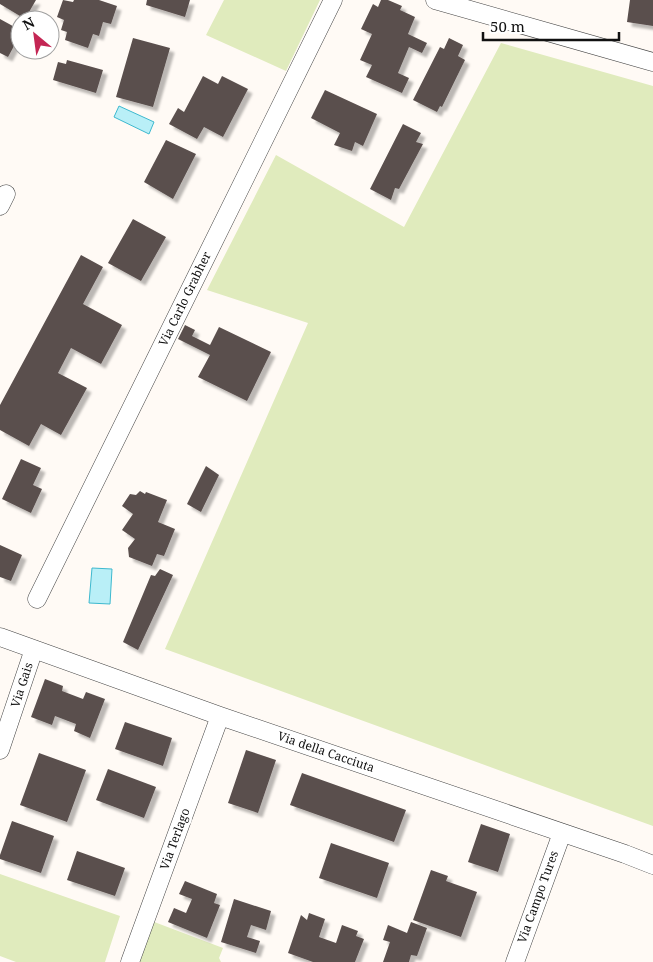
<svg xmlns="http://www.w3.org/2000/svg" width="653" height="962" font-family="'Noto Serif',serif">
  <defs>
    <filter id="shadow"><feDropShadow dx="4.5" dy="4.5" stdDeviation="1" flood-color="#0004"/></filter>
  </defs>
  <rect width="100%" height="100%" fill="#fffaf5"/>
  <path fill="#e0ebbd" d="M224 0H320L286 71 206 35Z
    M501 43 653 86V826L165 649 308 323 207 290 276 155 404 227Z
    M0 874 120 916 105 962H16L0 956Z
    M149 920 223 948 219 958 221 962H133Z"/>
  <path fill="#b9eff7" stroke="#3eb9cf" d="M119 106 154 122 149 134 114 117Z
    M92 568 112 569 110 604 89 603Z"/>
  <path fill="#5a4f4d" filter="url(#shadow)" d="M0 0H36L25 19 0 4Z
    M63 0 73 2 74 0H99L117 6 111 24 103 22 99 36 93 34 88 48 65 40 67 32 61 30 64 20 57 17Z
    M147 0H190L185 17 146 5Z
    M381 0H388L402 6 400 10 415 17 408 34 427 43 422 53 409 47 398 73 409 78 402 93 366 77 372 65 360 60 372 34 361 29 373 4 378 7Z
    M630 0H653V26L627 22Z
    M0 19 20 30V35L8 57 0 53Z
    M133 38 170 48 153 107 116 97Z
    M449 38 463 45 458 56 465 60 442 107 440 106 437 112 413 100 440 47 444 49Z
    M67 60 103 70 96 93 53 80 58 62 66 64Z
    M203 76 218 84 222 76 248 89 223 137 204 127 197 139 169 124 178 108 184 112Z
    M325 90 377 114 363 146 355 142 352 151 334 145 340 133 311 118Z
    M403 124 421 133 416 142 423 144 399 189 395 188 391 200 370 189Z
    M166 140 196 154 173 199 144 182Z
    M133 219 166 237 141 281 108 263Z
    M81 255 103 267 83 304 122 325 101 364 71 348 58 373 87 388 61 435 41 424 29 446 0 430V405Z
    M185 325 195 330 192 336 210 345 219 327 271 352 247 401 198 377 210 355 178 339Z
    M21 459 41 468 33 485 42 489 31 513 2 499Z
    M206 466 219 475 201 512 187 504Z
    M140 491 145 494 146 492 167 500 158 522 175 529 164 556 157 554 152 566 129 557 128 548 135 539 122 530 133 514 122 506 130 494 136 495Z
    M0 545 22 555 11 581 0 577Z
    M160 569 173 575 138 650 123 642 151 575 155 576Z
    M45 679 63 686 62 691 83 699 86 692 105 699 90 738 74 731 76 724 55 716 52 725 31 717Z
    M125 722 172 738 163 766 115 749Z
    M246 750 276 760 258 813 228 803Z
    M39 753 86 770 67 822 20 805Z
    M108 769 156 787 144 818 96 800Z
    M302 773 406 810 394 842 290 805Z
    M12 821 54 836 41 873 0 859V855Z
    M481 824 510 834 498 872 468 862Z
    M331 843 389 863 377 898 319 878Z
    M77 851 125 868 115 896 67 880Z
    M431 870 448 876 446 881 477 892 461 937 413 920Z
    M185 881 217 894 214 903 220 905 207 938 168 922 174 908 186 913 192 899 179 894Z
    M234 899 271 911 266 930 251 925 247 937 260 941 256 953 221 942Z
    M309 913 325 919 319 937 336 943 342 925 358 931 356 936 364 939 355 962H313L288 953 301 915 307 920Z
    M411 922 427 928 417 956 411 955 409 962H383L390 942 383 940 388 925 407 933Z"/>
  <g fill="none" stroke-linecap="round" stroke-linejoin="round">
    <defs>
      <path id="minor" d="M435 0 653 62
        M0 206 6 194
        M37 599 333 0
        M0 637 220 716 625 854 653 865
        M0 750 34 649
        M130 962 220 716
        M515 962 562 833"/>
    </defs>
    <use href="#minor" stroke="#444" stroke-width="19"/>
    <use href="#minor" stroke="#fff" stroke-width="18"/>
  </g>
  <g text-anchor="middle" stroke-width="5" stroke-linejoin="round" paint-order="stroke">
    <g font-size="12" fill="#111" stroke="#fff">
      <text transform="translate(185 299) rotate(-64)" y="4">Via Carlo Grabher</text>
      <text transform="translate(22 685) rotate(-72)" y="4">Via Gais</text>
      <text transform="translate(326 752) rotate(19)" y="4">Via della Cacciuta</text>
      <text transform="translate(175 839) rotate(-70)" y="4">Via Terlago</text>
      <text transform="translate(538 897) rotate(-70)" y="4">Via Campo Tures</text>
    </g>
  </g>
  <g transform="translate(35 35) rotate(331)"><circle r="24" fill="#ffffff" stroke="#a0a0a0"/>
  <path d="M0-4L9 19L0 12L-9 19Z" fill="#c42654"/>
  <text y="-8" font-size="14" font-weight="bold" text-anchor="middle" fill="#111111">N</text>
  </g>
  <path d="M483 32v8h136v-8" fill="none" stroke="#111111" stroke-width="2.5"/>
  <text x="490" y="32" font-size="15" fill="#111111" stroke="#ffffff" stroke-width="4" paint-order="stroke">50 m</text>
</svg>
